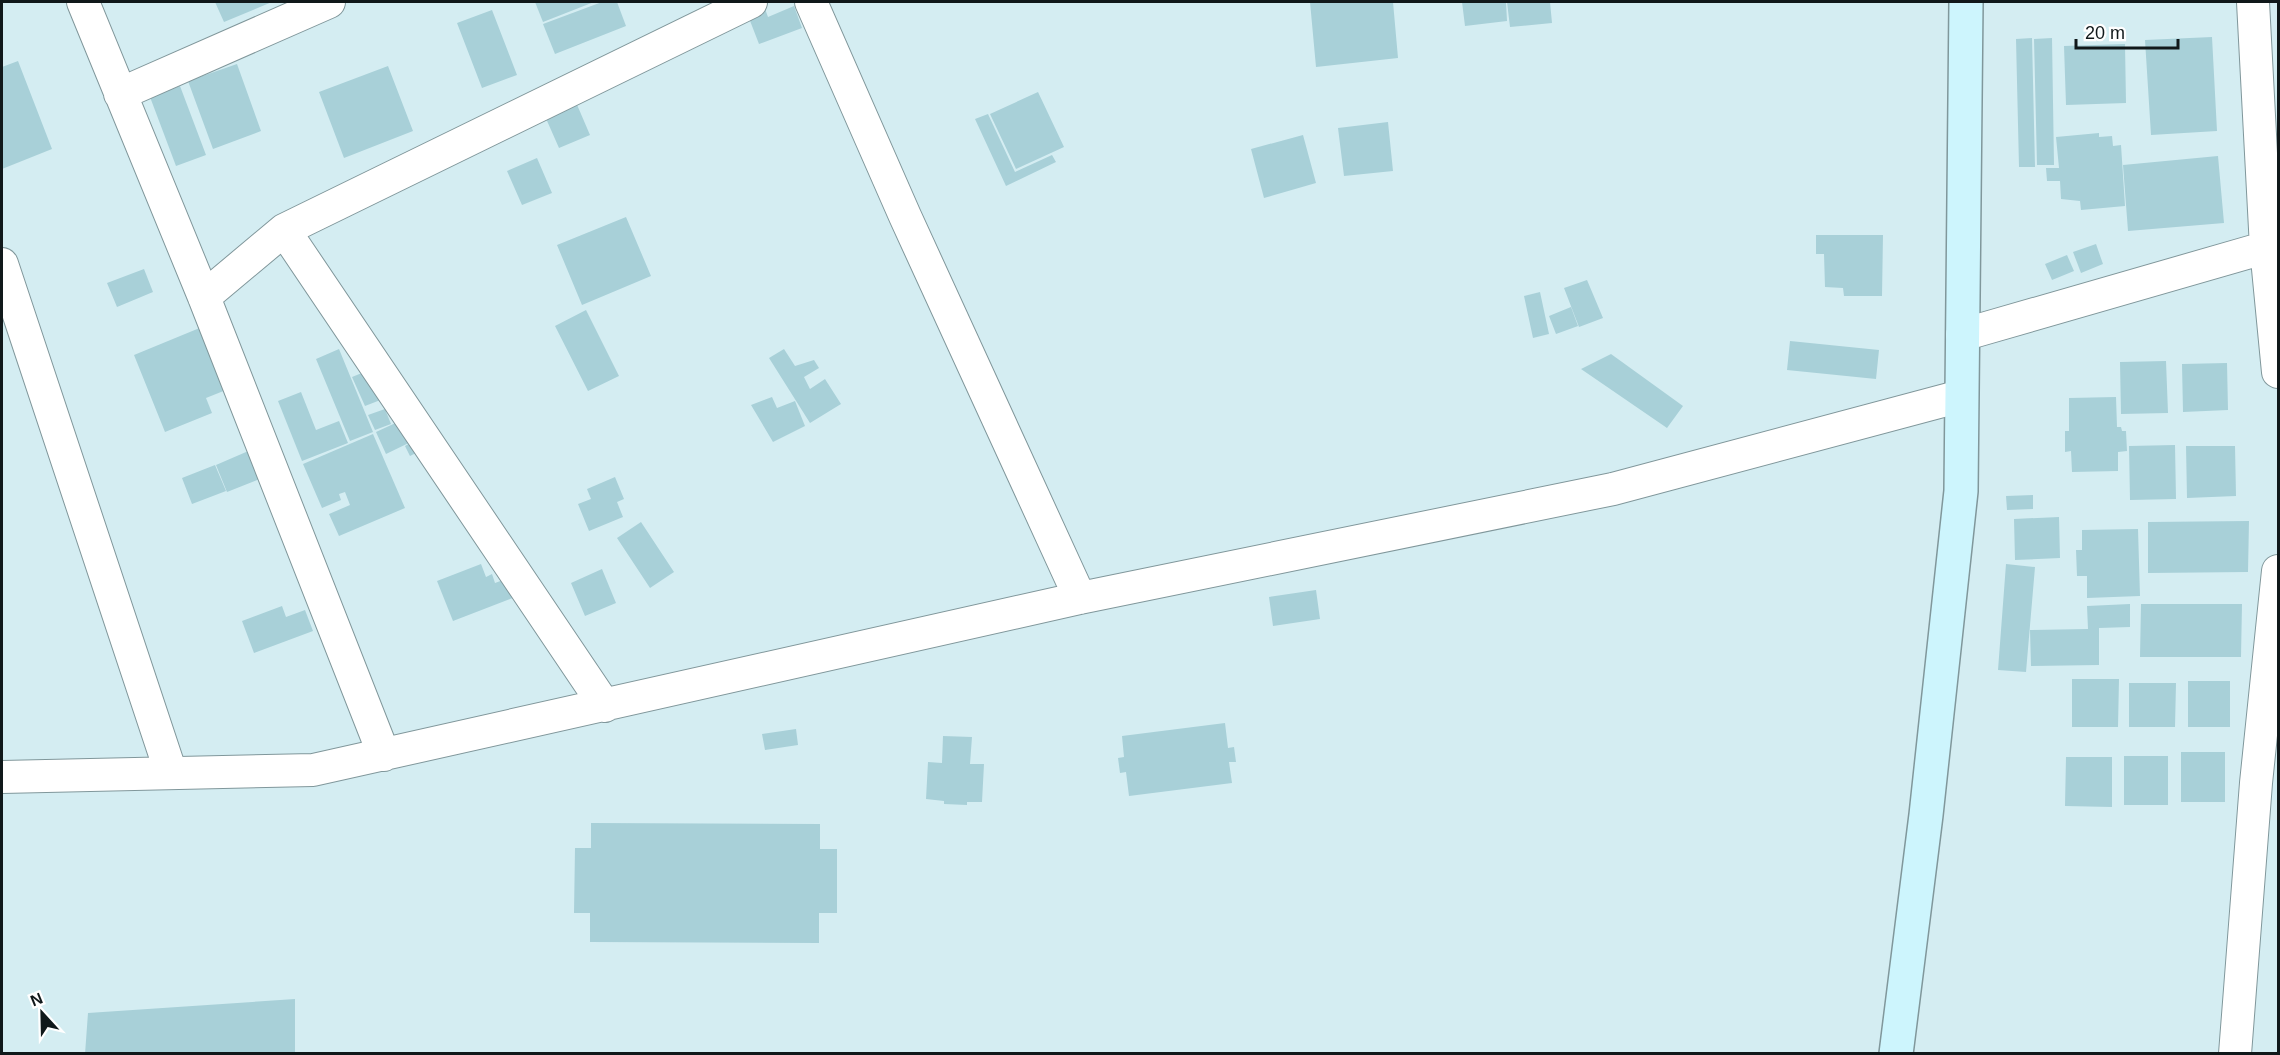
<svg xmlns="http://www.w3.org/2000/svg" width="2280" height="1055" font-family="Helvetica,sans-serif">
  <rect width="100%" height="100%" fill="#d4edf2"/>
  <path fill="#a8d0d8" d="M215 2H272L224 22Z
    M535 2H594L543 22Z
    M602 2H617L626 26 555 54 543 24Z
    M1310 2H1393L1398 58 1316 67Z
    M1462 2H1506L1507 21 1465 26Z
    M1507 2H1550L1552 23 1510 27Z
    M764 6 768 17 794 6 802 28 759 44 747 13Z
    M492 10 517 75 482 88 457 23Z
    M2212 37 2217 131 2151 135 2145 40Z
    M2032 38 2035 167H2019L2016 39Z
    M2052 38 2054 165H2037L2034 39Z
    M2125 44 2126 103 2066 105 2064 46Z
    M18 61 52 149 2 169V67Z
    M237 64 261 131 213 149 188 81Z
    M388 66 413 131 344 158 319 92Z
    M180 86 206 155 176 166 150 97Z
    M1038 92 1064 147 1016 169 990 114Z
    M575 100 590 135 559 148 544 114Z
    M988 114 1015 172 1052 155 1056 162 1006 186 975 119Z
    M1388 122 1393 171 1344 176 1338 128Z
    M2099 133V137L2112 136 2113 146 2121 145 2125 206 2081 210 2080 201 2061 199 2060 181H2047L2046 168H2059L2056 137Z
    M1303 135 1316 183 1264 198 1251 149Z
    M2218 156 2224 223 2128 231 2123 165Z
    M537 158 552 193 522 205 507 171Z
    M626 217 651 276 582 305 557 245Z
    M1816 235H1883L1882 296H1844L1843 288 1825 287 1824 254H1816Z
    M2096 244 2103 264 2081 273 2073 252Z
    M2067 255 2074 271 2052 280 2045 264Z
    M144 269 153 292 117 307 107 283Z
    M1587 280 1603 318 1579 327 1564 288Z
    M1540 292 1549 334 1533 338 1524 296Z
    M1571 307 1578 326 1556 334 1549 316Z
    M586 310 619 376 588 391 555 326Z
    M202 327 226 390 206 398 212 413 165 432 134 355Z
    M1790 341 1879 350 1876 379 1787 370Z
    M339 349 373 432 350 441 316 359Z
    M784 349 795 366 814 360 819 368 804 377 810 389 825 379 841 404 810 423 769 358Z
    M1611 354 1683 406 1667 428 1581 369Z
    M2166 361 2168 413 2121 414 2120 362Z
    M389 362 401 392 365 406 352 377Z
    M2227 363 2228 410 2183 412 2182 364Z
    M301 392 316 430 339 421 348 443 302 461 278 401Z
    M772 397 777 408 795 401 805 426 773 442 751 405Z
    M2116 397 2117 427H2121L2122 431H2126L2127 451 2118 452V471L2072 472 2071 451 2065 452V431H2069V398Z
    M385 409 391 424 375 430 368 415Z
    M415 414 439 462 426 468 418 452 410 456 405 446 419 438 386 454 376 432Z
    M373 434 405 508 339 536 329 514 350 505 345 492 339 494 341 500 322 508 303 464Z
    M2175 445 2176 499 2130 500 2129 446Z
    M2186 446H2235L2236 496 2187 498Z
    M253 449 265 477 227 492 216 465Z
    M215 465 226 491 192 504 182 478Z
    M615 477 624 499 617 502 623 517 589 531 578 504 591 499 587 489Z
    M2033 495V509L2007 510 2006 496Z
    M2059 517 2060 558 2015 560 2014 519Z
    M2249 521 2248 572 2148 573V522Z
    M641 522 674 572 650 588 617 538Z
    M2138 529 2140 596 2087 598V576H2077L2076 550H2082V530Z
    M481 564 486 577 492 574 495 583 511 577 518 596 453 621 437 581Z
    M2006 564 2035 567 2026 672 1998 670Z
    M602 569 616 603 585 616 571 583Z
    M1316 590 1320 619 1273 626 1269 597Z
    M2130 604V627L2099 628V665L2031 666 2030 630 2088 629 2087 606Z
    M2141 604H2242L2241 657H2140Z
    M282 606 286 617 305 610 313 631 254 653 242 621Z
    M2072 679H2119L2118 727H2072Z
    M2188 681H2230V727H2188Z
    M2129 683H2176L2175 727H2129Z
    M1225 723 1228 748 1234 747 1236 762H1229L1232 783 1129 796 1126 772 1120 773 1118 758 1124 757 1122 736Z
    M796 729 798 745 765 750 762 734Z
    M943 736 972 737 970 764H984L982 802H967V805L944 804V801L926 799 928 762 942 763Z
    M2181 752H2225V802H2181Z
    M2124 756H2168V805H2124Z
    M2066 757H2112V807L2065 806Z
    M591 823 820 824V849H837V913H819V943L590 942V913H574L575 848H591Z
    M295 999V1054H85L88 1013Z"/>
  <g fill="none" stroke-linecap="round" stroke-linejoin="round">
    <defs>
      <path id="street" d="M83 2 204 297 384 755
        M811 2 905 216 1080 598
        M2253 2 2266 248 2278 372
        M120 94 329 2
        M284 230 605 706
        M2 264 171 773
        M204 297 284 230 751 2
        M1962 335 2278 244
        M2 777 313 770 1080 598 1613 489 1961 396
        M2235 1054 2256 783 2278 571"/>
      <path id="secondary" d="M1896 1054 1926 815 1961 491 1966 2"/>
    </defs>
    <use href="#street" stroke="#80979b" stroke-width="34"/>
    <use href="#secondary" stroke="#80979b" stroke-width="36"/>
    <use href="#street" stroke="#fff" stroke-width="32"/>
    <use href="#secondary" stroke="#cdf5fd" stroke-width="33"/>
  </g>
  <rect width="2280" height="1055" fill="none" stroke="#10181a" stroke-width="6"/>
  <g transform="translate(42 1013) rotate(338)" stroke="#ffffff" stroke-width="4.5" paint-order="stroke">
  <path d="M0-4.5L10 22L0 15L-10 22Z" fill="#10181a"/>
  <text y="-9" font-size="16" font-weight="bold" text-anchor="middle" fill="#10181a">N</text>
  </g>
  <path d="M2076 39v9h102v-9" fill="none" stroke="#10181a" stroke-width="3"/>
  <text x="2085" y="39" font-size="18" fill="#10181a" stroke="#ffffff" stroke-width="4.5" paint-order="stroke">20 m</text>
</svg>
